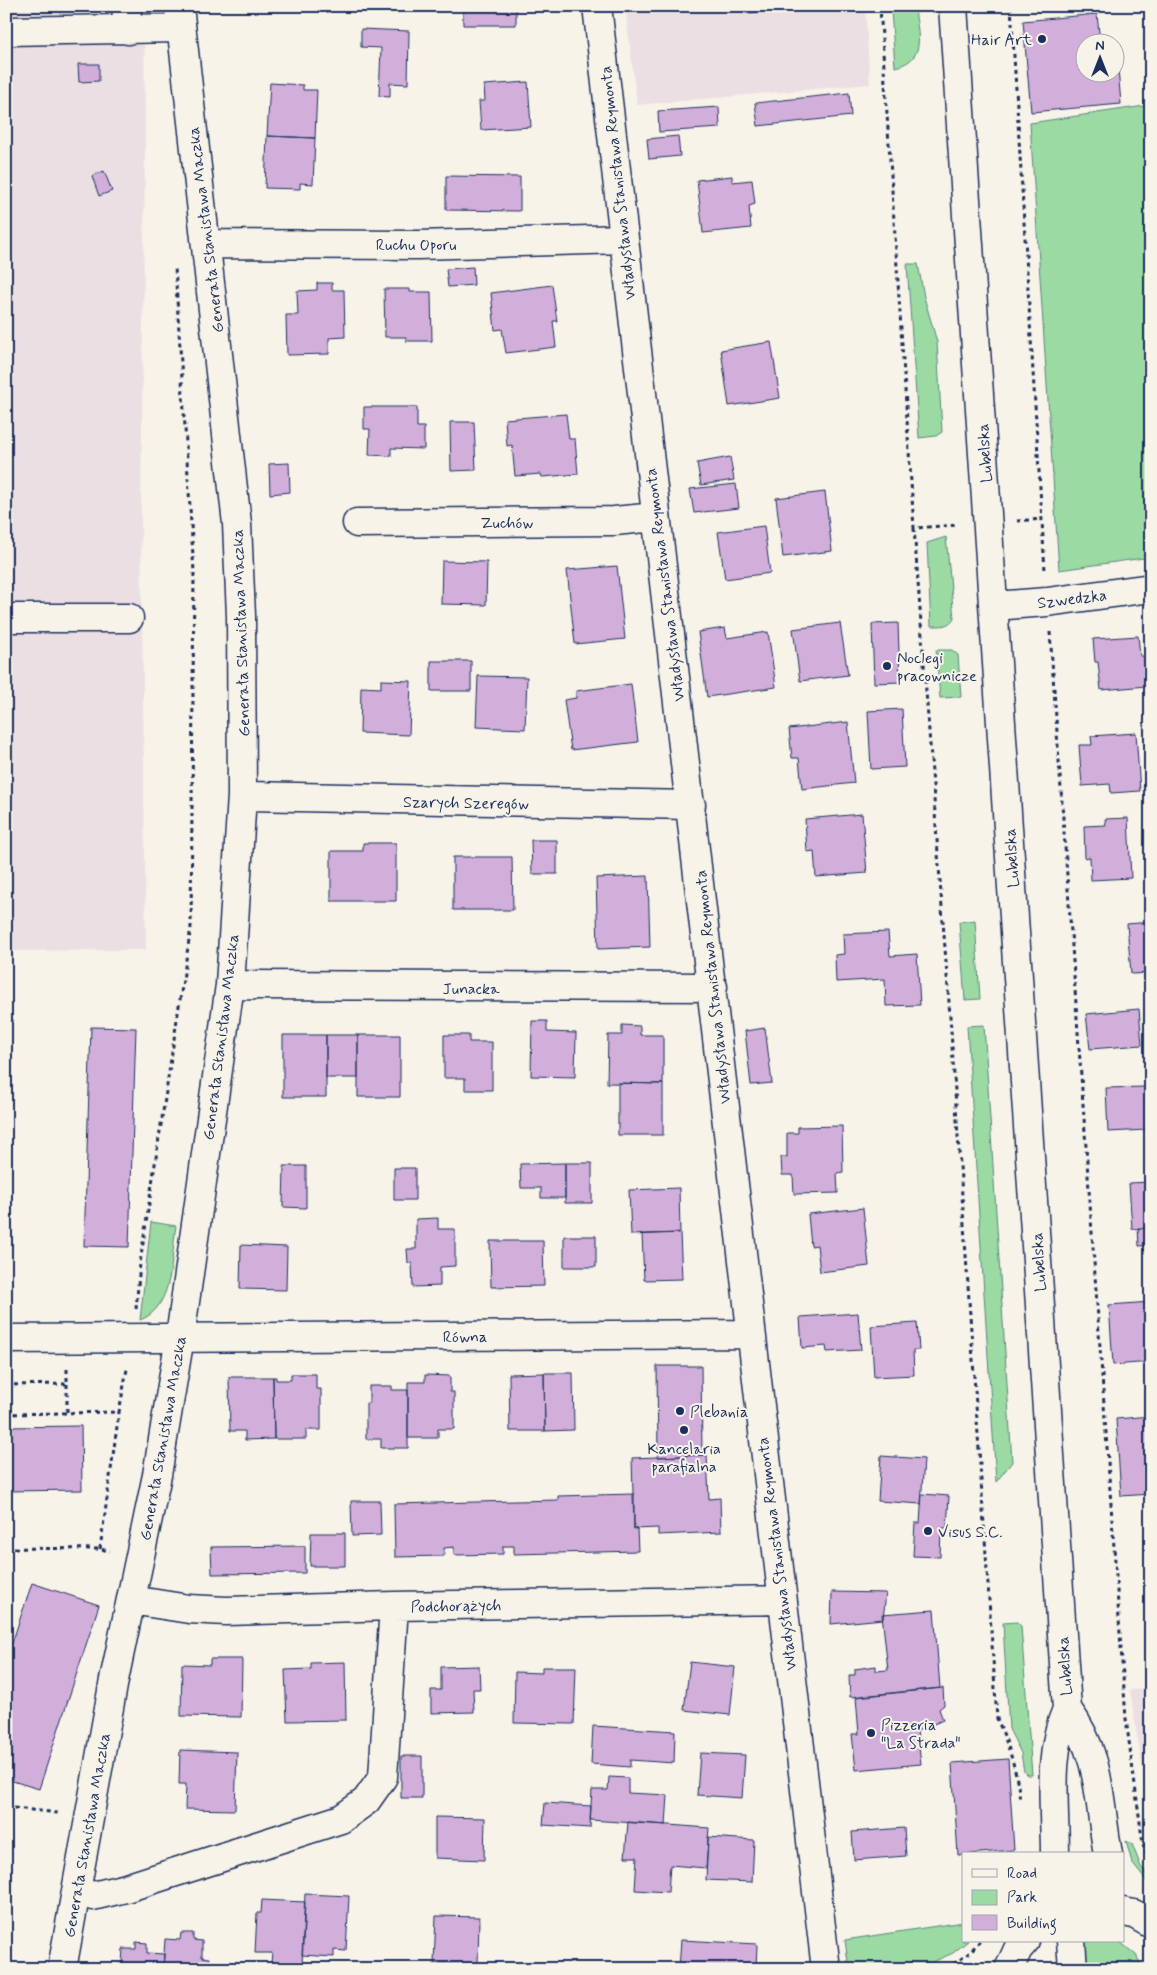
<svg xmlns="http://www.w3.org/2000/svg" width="1157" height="1975" font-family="Mynerve,sans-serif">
  <rect width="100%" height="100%" fill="#f7f3e8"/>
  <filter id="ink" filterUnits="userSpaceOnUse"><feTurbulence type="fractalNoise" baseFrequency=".02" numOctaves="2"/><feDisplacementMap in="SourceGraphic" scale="10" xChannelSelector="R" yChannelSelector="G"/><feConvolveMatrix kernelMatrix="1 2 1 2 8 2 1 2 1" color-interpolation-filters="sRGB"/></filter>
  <g filter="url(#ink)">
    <path fill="#ecdfe4" d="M6 6H144L145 152 141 512 146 950 6 951Z
      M625 6H865L870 84 637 105Z
      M1151 1689V1824L1130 1690Z"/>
    <path fill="#9bdaa2" stroke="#5b8480" d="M915 9C918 35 927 60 895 67L891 10Z
      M1151 105V557L1059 570 1030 123Z
      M907 264H918L924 297 937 342 942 432 936 436 919 438Z
      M946 537 954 618C948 627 942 626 931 626L927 543Z
      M936 650H952L958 655 961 697 940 698Z
      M975 920 980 999 965 1000 959 922Z
      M984 1025 1012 1462 996 1482 967 1026Z
      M151 1222 176 1226C171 1256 174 1308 140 1320Z
      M1017 1622 1021 1626 1032 1775H1027L1024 1772 1021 1753 1009 1729 1003 1623Z
      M1126 1841 1132 1844 1141 1867 1151 1878V1887L1132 1863Z
      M963 1922V1941H968L953 1953 917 1969H849L845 1940Z
      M1081 1941H1119L1136 1955 1143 1969H1083Z"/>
    <path fill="#d2afda" stroke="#1b2f5e" d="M463 6H516V25H463Z
      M747 6H838L748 13Z
      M1097 14 1100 42H1084V72H1114V70L1118 69 1121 104 1031 112 1023 21Z
      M361 29 409 31 408 84 390 83V97L379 96 381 48 361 47Z
      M78 64H99V81L79 82Z
      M528 82 531 127 481 130 479 101H485L484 85Z
      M270 83 303 85V90H317L315 138 267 136Z
      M849 93 851 116 758 126 755 103Z
      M719 107 720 128 659 132 658 111Z
      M267 136 315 138 313 184 300 183V189L265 188Z
      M678 136 680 156 649 159 647 139Z
      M104 171 112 191 99 196 92 176Z
      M446 176 520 177V211L446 210Z
      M732 176V182L752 180 755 204 749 206 751 228 703 233 697 180Z
      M473 267 474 285 448 287 446 269Z
      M317 283H332V290H344L345 337 329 338V354L287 355 286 315H298L297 291 317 290Z
      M552 285 557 321H553L556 347 506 353 502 329 495 330 491 293Z
      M384 289H410V292H431L432 341H406V337H385Z
      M771 342 780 398 729 406 721 350Z
      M364 407H417V427H424V449L391 448V456L369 455 370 429H364Z
      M566 414 569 439H575L578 474 542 477 541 474 515 476 512 445 507 446 505 419Z
      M450 422H474L476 470 451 471Z
      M730 457 734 480 701 485 697 463Z
      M289 463 290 492 270 494 269 464Z
      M736 484 739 508 694 513 690 489Z
      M825 492 832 551 783 557 776 498Z
      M764 526 770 573 725 579 718 532Z
      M442 561 487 562 486 605 441 604Z
      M617 566 625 639 575 644 567 570Z
      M840 623 848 675 800 681 793 629Z
      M898 623 900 682 874 683 872 624Z
      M725 628 727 638 768 632 776 687 707 697 698 632Z
      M1138 636 1140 656H1144L1147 686 1101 690 1098 662H1095L1093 639Z
      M431 661H471V691H431Z
      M478 676 527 677 525 729 476 727Z
      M381 680 411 681 409 735 360 733 361 687 381 688Z
      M631 684 638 742 571 750 564 700 576 698V691Z
      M902 709 905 767 871 769 868 711Z
      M848 722 854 783 802 789 799 758H792L789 729Z
      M1136 733 1140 791 1111 793 1110 784 1082 786 1079 745H1092L1091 736Z
      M862 814 867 873 816 877 814 851 807 852 805 819Z
      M1128 818 1131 878 1091 880 1090 857 1085 858 1084 826 1106 825 1105 819Z
      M531 840H557V874H532Z
      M363 843H396V901H331V851H363Z
      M453 857H512L513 910H453Z
      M648 876 650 947 598 949 596 878Z
      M1151 922V973L1131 974 1127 924Z
      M888 932 890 956 917 954 920 1005 886 1006 885 979 836 982 835 955 844 954 843 934Z
      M1139 1009 1142 1045 1090 1049 1086 1014Z
      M532 1021H547V1032L576 1033 575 1077 531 1076Z
      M622 1025 640 1026V1035H663V1084L607 1083 608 1035H622Z
      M91 1027 136 1028 129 1247 84 1246Z
      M765 1028 772 1083 751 1085 745 1031Z
      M283 1035H326V1097H283Z
      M326 1035H358V1078H326Z
      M358 1035H400V1097H358Z
      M444 1035H469V1042H492V1090H465V1078H444Z
      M618 1083 663 1084V1135H618Z
      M1145 1087 1147 1130 1108 1132 1106 1088Z
      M842 1126 843 1172 837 1173 838 1193 794 1194 793 1175H782L781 1157H787V1133H798V1127Z
      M565 1163H592V1203H565Z
      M565 1163V1198H541V1188H521L520 1164Z
      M284 1166H306V1208L283 1207Z
      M394 1168H415V1200H394Z
      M1151 1182V1228L1132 1229 1129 1183Z
      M679 1188 680 1233 631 1235 629 1190Z
      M863 1208 869 1266 820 1272 817 1245 811 1246 808 1214Z
      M438 1218V1229H455V1266L440 1267V1286L413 1287 412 1263H408L407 1249H416V1219Z
      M1138 1228H1151V1245L1139 1246Z
      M680 1233 682 1279 644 1280 642 1234Z
      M564 1236H596V1267H564Z
      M490 1241H543L544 1286 491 1287Z
      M241 1245 287 1247 286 1290 240 1289Z
      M1151 1302V1362L1113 1365 1109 1305Z
      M858 1313 861 1350 827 1352 826 1346 802 1348 800 1317Z
      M917 1323 919 1350H913L914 1375 874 1377 871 1326Z
      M657 1366H701L702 1455 658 1457Z
      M544 1373H573L574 1430 545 1431Z
      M544 1373 545 1431H510L509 1374Z
      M291 1374H316V1389H321V1430H306V1439H274L273 1377H276V1380H291Z
      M425 1375 450 1376V1392H454V1429H438V1438H408V1382H425Z
      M229 1377H273L274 1439 245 1440V1431H230Z
      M369 1386H392V1390H408V1448H381V1439H366V1403H369Z
      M1151 1416V1494L1121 1496 1116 1419Z
      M81 1426 82 1490 6 1491V1427Z
      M707 1455 709 1499 720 1498 721 1532 658 1535V1528L634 1529 632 1458Z
      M881 1456 924 1459 921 1504 878 1501Z
      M634 1494V1529H637L638 1551 514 1554V1546H503V1554L454 1555V1547L444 1548V1556L395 1557 394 1504 558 1500V1496Z
      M922 1494 949 1496 947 1528H941L940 1557 913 1556 915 1523H920Z
      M351 1501H380L381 1535 352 1536Z
      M311 1533H345V1566H310Z
      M305 1546V1573L212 1574 211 1547Z
      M32 1583 99 1605 39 1789 6 1779V1661Z
      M832 1592 886 1593 883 1619 831 1624Z
      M934 1610 940 1688 850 1697 849 1675H855V1669L876 1666V1671L888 1670 882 1614Z
      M210 1659H242L241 1717 181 1716 182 1664 210 1665Z
      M345 1662 346 1720 287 1721 285 1670 311 1669V1663Z
      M690 1662 735 1667 730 1715 684 1710Z
      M479 1666 480 1689H473L474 1712 431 1713V1690H441V1667Z
      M542 1667H576L574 1724 514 1723 515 1672 542 1673Z
      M943 1688 944 1705 939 1709 943 1720 917 1731 921 1764 856 1770 852 1734H859L856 1697Z
      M593 1726 675 1731 674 1763 630 1760V1767L591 1764Z
      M180 1750 237 1752 235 1810 185 1809 186 1784H179Z
      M700 1753 745 1755 742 1798 697 1795Z
      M401 1756H422V1798H401Z
      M1008 1759 1014 1850 958 1855 952 1763Z
      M609 1777 628 1778V1793L668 1795 666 1825 590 1820 592 1790H608Z
      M545 1803 591 1806 590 1828 543 1825Z
      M435 1817 485 1818 484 1860 435 1858Z
      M628 1822 709 1828 706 1868 670 1865 668 1892 635 1890 637 1857H625Z
      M904 1828 906 1856 854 1860 852 1832Z
      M708 1837 754 1840 752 1882 706 1880Z
      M305 1894 349 1896 346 1951 334 1950V1957L302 1955Z
      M262 1900 305 1902 302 1965 271 1963 272 1953H255L257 1913H261Z
      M436 1916 479 1917 478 1965 434 1964Z
      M181 1933H193V1940L202 1941V1957L209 1958V1969H163L165 1939 180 1940Z
      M681 1940 757 1944 756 1969H679Z
      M136 1942 147 1943V1953L164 1954 163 1969H117L118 1964H122L123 1949H136Z"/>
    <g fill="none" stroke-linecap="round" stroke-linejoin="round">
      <defs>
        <path id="minor" d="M126 6 128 30
          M597 6C674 660 748 1315 826 1969
          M953 6 1067 1709C1047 1754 1055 1806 1055 1854
          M6 31 181 28
          M207 244 418 245 624 239
          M357 523 614 521 656 517
          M994 606 1047 602 1151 588
          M6 618H129
          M242 796 691 805
          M230 985 713 987
          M6 1339 750 1334
          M131 1600 189 1609 226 1611 394 1606 782 1600
          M1067 1709C1102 1756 1098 1799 1108 1854
          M76 1891 93 1896 126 1888 341 1819 366 1801 383 1777 394 1606
          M1123 1912 1134 1914 1151 1924
          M1071 1941 1073 1969
          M62 1969 114 1680 157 1475 180 1337 230 985 242 796 241 616 237 524 179 6
          M1009 1969 1018 1949 1025 1941"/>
      </defs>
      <use href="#minor" stroke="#1b2f5e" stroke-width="31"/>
      <path stroke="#1b2f5e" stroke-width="3" stroke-dasharray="4 4" stroke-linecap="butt" d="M880 6 914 528 958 525
        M1011 6 1045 571
        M1017 521 1042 519
        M914 528 950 1016 997 1719C1009 1746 1017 1771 1020 1801
        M1050 632 1126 1719 1141 1830 1144 1850 1151 1863
        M136 1309 140 1263 191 927 194 572 175 267
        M67 1384V1413
        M6 1385 67 1384V1368
        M6 1414 119 1412 127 1369
        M6 1548 100 1549 110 1551
        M100 1549 119 1412
        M6 1807 58 1813
        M947 1969 969 1953 980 1941"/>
      <use href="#minor" stroke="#f7f3e8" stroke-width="28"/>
    </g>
  </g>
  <g fill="#1b2f5e" stroke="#f7f3e8" stroke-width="2">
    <circle cx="1042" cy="39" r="5"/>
    <circle cx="887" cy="666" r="5"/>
    <circle cx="680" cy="1411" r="5"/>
    <circle cx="684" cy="1430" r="5"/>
    <circle cx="928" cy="1531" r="5"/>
    <circle cx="871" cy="1733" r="5"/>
  </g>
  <g text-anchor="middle" stroke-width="4" stroke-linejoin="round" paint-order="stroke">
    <g font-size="16" fill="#1b2f5e" stroke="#f7f3e8" text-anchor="start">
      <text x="1032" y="45" text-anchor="end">Hair Art</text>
      <text x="897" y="663">Noclegi<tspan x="897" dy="18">pracownicze</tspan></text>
      <text x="690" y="1417">Plebania</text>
      <text x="684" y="1454" text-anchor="middle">Kancelaria<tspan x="684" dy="18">parafialna</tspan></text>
      <text x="938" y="1537">Visus S.C.</text>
      <text x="881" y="1730">Pizzeria<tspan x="881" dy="18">"La Strada"</tspan></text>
    </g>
    <g font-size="16" fill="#1b2f5e" stroke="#f7f3e8">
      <text transform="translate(617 183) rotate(-96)" y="6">Władysława Stanisława Reymonta</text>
      <text transform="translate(205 230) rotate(-97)" y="6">Generała Stanisława Maczka</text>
      <text x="416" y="250">Ruchu Oporu</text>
      <text transform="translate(984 453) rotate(-94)" y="6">Lubelska</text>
      <text x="507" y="528">Zuchów</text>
      <text transform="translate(664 585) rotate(-97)" y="6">Władysława Stanisława Reymonta</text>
      <text transform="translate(1072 598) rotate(-7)" y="6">Szwedzka</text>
      <text transform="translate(240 633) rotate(-92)" y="6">Generała Stanisława Maczka</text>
      <text transform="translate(466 802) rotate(1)" y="6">Szarych Szeregów</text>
      <text transform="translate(1011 858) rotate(-94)" y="6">Lubelska</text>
      <text transform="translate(712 987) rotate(-96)" y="6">Władysława Stanisława Reymonta</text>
      <text x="471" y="994">Junacka</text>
      <text transform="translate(220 1037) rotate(-83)" y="6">Generała Stanisława Maczka</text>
      <text transform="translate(1038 1262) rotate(-94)" y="6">Lubelska</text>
      <text x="465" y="1342">Równa</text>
      <text transform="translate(162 1438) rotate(-80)" y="6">Generała Stanisława Maczka</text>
      <text transform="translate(776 1554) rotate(-97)" y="6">Władysława Stanisława Reymonta</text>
      <text transform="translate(456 1605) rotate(-1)" y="6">Podchorążych</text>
      <text transform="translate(1064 1666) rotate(-94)" y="6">Lubelska</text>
      <text transform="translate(86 1835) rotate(-80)" y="6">Generała Stanisława Maczka</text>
    </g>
  </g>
  <rect width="1157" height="1975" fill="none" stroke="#f7f3e8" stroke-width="25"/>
  <rect x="12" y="12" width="1132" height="1950" fill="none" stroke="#1b2f5e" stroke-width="2" filter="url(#ink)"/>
  <rect x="962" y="1852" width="162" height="90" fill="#f7f3e8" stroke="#9fa5b1"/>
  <rect x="972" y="1869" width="25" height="8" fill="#f7f3e8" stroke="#9fa5b1"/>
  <text x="1007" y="1878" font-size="15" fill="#1b2f5e">Road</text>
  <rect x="972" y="1890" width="25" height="15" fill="#9bdaa2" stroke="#9fa5b1"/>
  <text x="1007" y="1902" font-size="15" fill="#1b2f5e">Park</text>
  <rect x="972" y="1915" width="25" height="15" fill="#d2afda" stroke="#9fa5b1"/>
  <text x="1007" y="1928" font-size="15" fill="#1b2f5e">Building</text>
  <g transform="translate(1100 58)"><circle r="24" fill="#f7f3e8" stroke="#9fa5b1"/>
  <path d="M0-4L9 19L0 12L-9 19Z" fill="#1b2f5e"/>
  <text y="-8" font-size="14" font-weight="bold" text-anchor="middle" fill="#1b2f5e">N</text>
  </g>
</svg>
